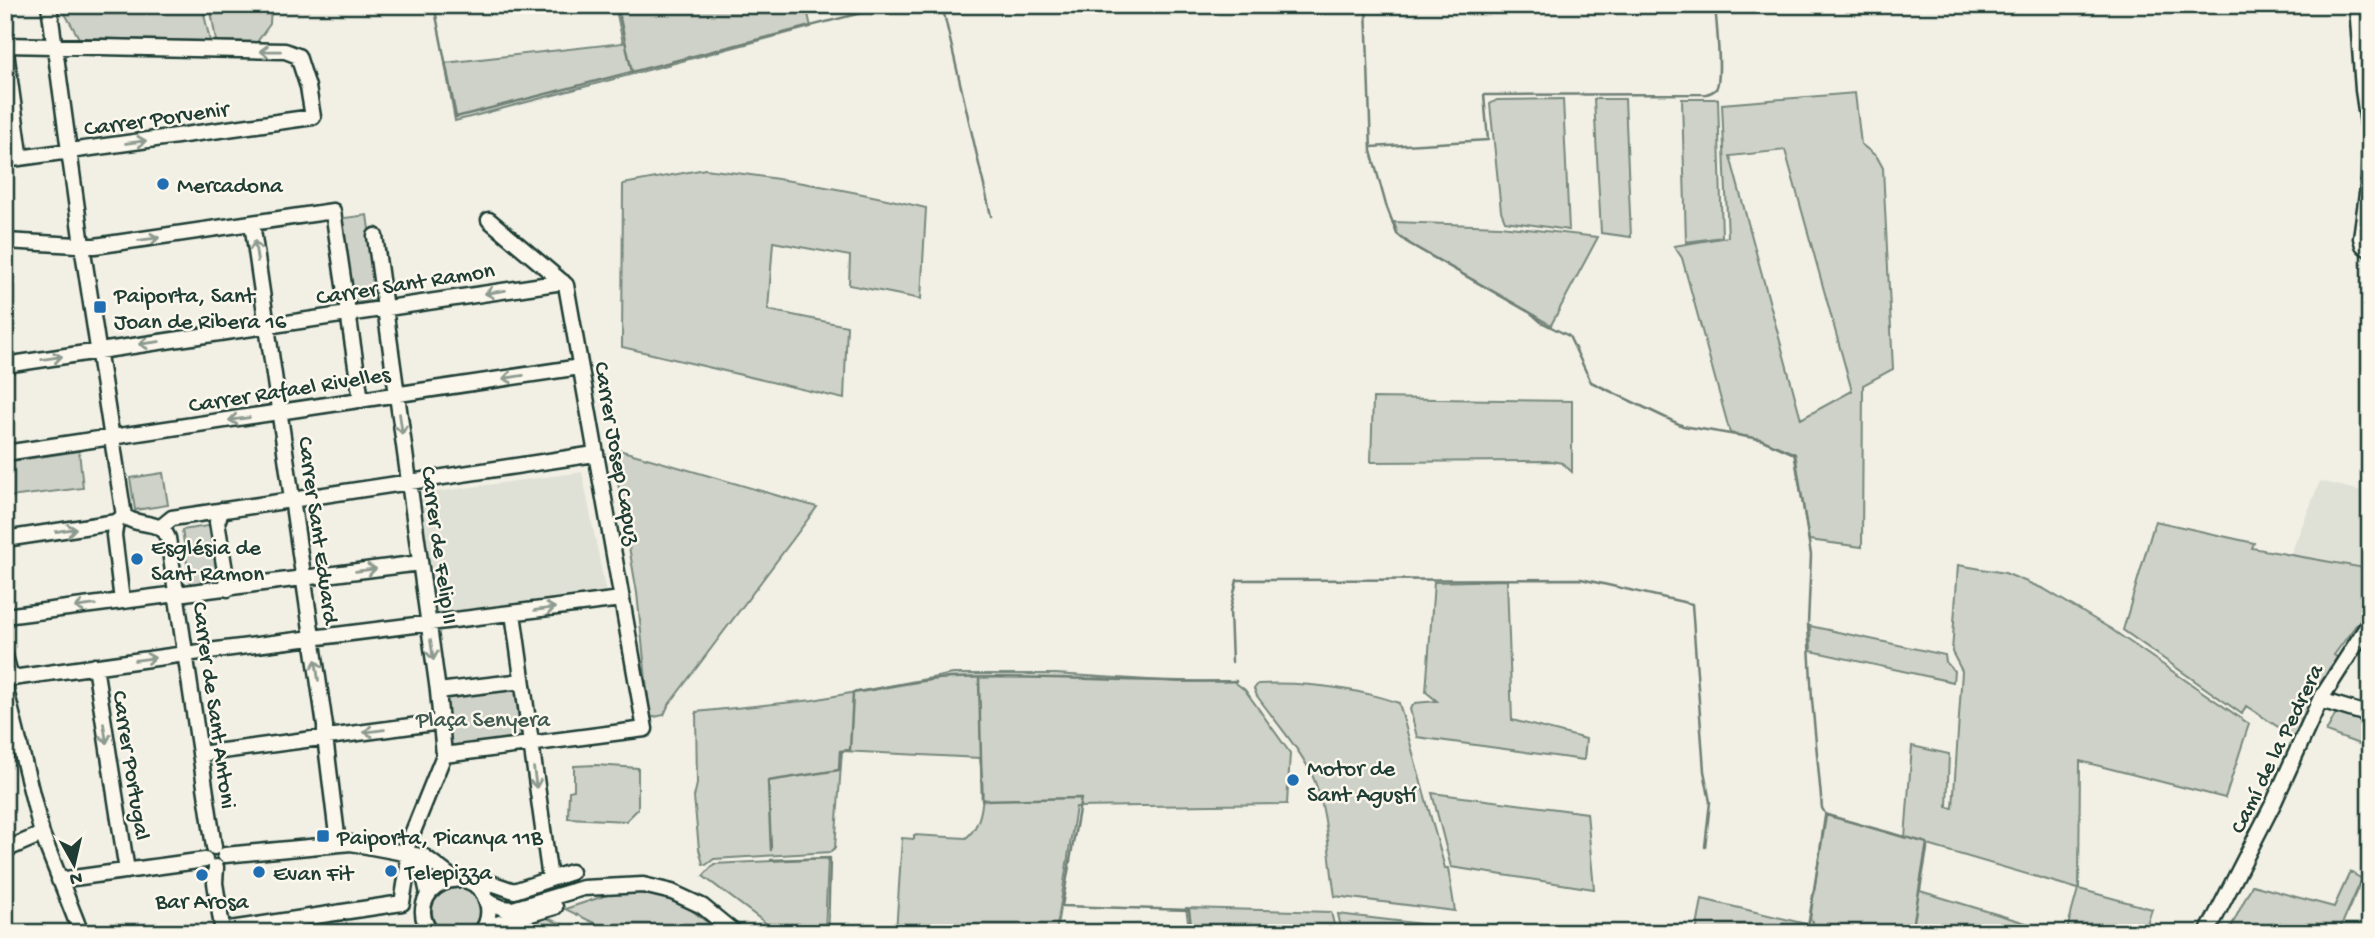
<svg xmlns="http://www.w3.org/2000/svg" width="2375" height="938" font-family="'Gochi Hand',sans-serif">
  <rect width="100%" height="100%" fill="#f2f0e5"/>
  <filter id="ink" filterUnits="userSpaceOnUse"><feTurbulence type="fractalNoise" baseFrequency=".0143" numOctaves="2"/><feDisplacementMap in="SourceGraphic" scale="14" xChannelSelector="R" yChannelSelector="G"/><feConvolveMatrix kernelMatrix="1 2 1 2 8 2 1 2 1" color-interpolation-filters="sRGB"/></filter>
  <g filter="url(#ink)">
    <path fill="#e0e1d6" d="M582 472 606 593 434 616 420 494Z
      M2320 481 2370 493V569L2290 556Z"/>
    <path fill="#cfd2c8" stroke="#77887e" stroke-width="2" fill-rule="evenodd" d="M60 5H202L210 41 79 38Z
      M210 5H271L270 24 257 42 216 41Z
      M615 5H806L811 27 455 121 445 63 623 43Z
      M1855 93 1861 144 1877 157 1883 168 1893 369 1863 385 1862 547 1809 540 1794 454 1763 440 1730 433 1682 258 1674 246 1728 237 1722 104ZM1785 150 1852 391 1801 419 1730 156Z
      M1563 99 1569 230 1505 221 1501 211 1490 104 1497 100Z
      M1594 99H1625L1631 237 1601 233Z
      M1682 99H1718L1722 237 1686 242Z
      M705 169C780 178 853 190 926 208L921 299 849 285 850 256 773 242 768 310 847 326 844 399 622 347 623 184Z
      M367 215 379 300 349 304 337 219Z
      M1394 222 1500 226 1598 237 1551 325 1406 242 1398 235Z
      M1373 398 1572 401V472L1562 463 1552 461 1371 462Z
      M612 448 817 507 668 706 664 715 650 718 637 593Z
      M79 451 83 488 10 497 9 493H5V462Z
      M163 473 168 505 135 510 130 478Z
      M2155 521 2254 543 2252 548 2370 569V606L2334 655 2338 658 2329 669 2295 738 2246 706 2242 714 2123 630Z
      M214 525 222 579 190 584 182 530Z
      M1958 565 2005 573 2044 589 2111 629 2249 724 2225 798 2080 761 2079 889 2152 909 2144 933H2066L2078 889 1928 845 1920 891 2059 933H1811L1813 921 1810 920 1825 814 1905 838 1912 746 1949 754 1947 807 1953 808 1962 671 1952 652Z
      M1507 580 1512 720 1586 739 1584 760 1417 737 1410 709 1415 703 1437 701 1426 692 1434 582Z
      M1810 626 1945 655 1946 662 1954 671 1953 682 1811 651Z
      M953 674H1056L1179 682 1233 681 1245 690 1290 753 1287 804 1076 807 1056 933H896L902 838 914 839V835L966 838C988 820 983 783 980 758L842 751 835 848 831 852 714 859 706 865 703 864 699 849 694 797 697 784 696 712 813 700Z
      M1258 684C1306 682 1354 688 1399 703L1445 868H1448L1455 911 1335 896C1329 861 1328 815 1315 782 1305 755 1275 721 1257 696L1254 689Z
      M515 689 521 737 451 746 445 698Z
      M2338 709 2370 719V748L2326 732Z
      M596 765 638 768V809L626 821 568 818 569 791 574 790V766Z
      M1432 793 1587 813 1594 889 1451 867Z
      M828 858 825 933H779L703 876 714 864Z
      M2350 872 2362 879 2338 933H2228L2252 885 2334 907Z
      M432 911a24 24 0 1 1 48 0a24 24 0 1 1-48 0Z
      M637 893 667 897 690 909 721 933H615L565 909 610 894Z
      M1702 899 1806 924 1805 933H1696Z
      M1186 908 1331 912 1336 933H1190Z
      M1338 914 1455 928V933H1342Z
      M545 917 581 933H510Z"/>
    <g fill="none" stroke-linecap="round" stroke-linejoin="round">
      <path stroke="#6e7f75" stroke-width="2.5" d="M434 5 456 117 892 5
        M617 5 632 72
        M942 5 991 216
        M1366 5 1371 151 1386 205 1397 234 1410 244 1531 313 1541 322 1569 336 1591 382 1683 426 1760 439 1795 454 1811 555 1808 624 1812 700 1822 808 1826 815 1927 843 1912 933
        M1371 147 1488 140 1484 95 1706 94C1711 93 1713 92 1716 89 1723 79 1716 20 1715 5
        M1232 662 1230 611 1237 580 1581 579 1692 604 1704 771 1710 802 1705 847
        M979 678 982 800 1081 798 1062 906 1189 910 1192 933
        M771 850 768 781 839 770 840 751 850 750 853 693C886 688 920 679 953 678 1048 674 1142 684 1236 681
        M771 860 830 858 828 933
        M1807 933 1826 815"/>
      <defs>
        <path id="minor" d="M49 5 82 245 124 516
          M2357 5 2363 90 2370 137
          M5 45 285 51 298 56 308 87 313 117 5 160
          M6 52 20 153
          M2370 145 2369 179 2361 238 2363 245 2370 250
          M252 223 325 726V737L338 843
          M5 241 95 246 333 211 361 400
          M5 365 563 282
          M5 453 580 367
          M222 510 217 522 228 589
          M124 516C139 528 159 518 168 538L214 847
          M116 522 114 535 122 601
          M161 527 172 518 595 454
          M5 539 116 522 124 516
          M513 613 550 879
          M5 616 420 563
          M5 656 11 677
          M95 666 127 871
          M5 679 185 654 621 599
          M5 686 42 834 81 933
          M438 691 522 681
          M2320 700 2370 715
          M5 749 20 744
          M200 754 441 722
          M444 755 645 729 566 285 489 220
          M5 850 42 834
          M411 854 423 871 428 894
          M225 855 351 843 425 857 454 879
          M216 867 215 883 223 933
          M59 880 205 860
          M477 887 491 883 514 891 571 872
          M486 901 503 908 513 909 583 888 643 885 672 892 702 906 735 933
          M486 927 555 907
          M223 930 402 903 408 866 406 854 408 844 444 755 438 691 375 236
          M431 933C399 890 472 855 487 902 490 913 488 924 480 933
          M2207 933 2274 802 2320 700 2370 622"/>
      </defs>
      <use href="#minor" stroke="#1f3d34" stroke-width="19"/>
      <use href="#minor" stroke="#fbf7ec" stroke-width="14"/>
    </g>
    <defs><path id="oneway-shaft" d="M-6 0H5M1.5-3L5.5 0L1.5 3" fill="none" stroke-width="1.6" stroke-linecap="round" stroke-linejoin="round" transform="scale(1.75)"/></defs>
    <g stroke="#8d9a90">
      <use href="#oneway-shaft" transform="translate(270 51) rotate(-179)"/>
      <use href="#oneway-shaft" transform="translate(136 142) rotate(-8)"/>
      <use href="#oneway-shaft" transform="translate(149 239) rotate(-8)"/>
      <use href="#oneway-shaft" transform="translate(256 251) rotate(-98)"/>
      <use href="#oneway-shaft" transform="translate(495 292) rotate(171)"/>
      <use href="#oneway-shaft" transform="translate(149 343) rotate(172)"/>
      <use href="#oneway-shaft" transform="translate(52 358) rotate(-9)"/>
      <use href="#oneway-shaft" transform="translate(513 377) rotate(171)"/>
      <use href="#oneway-shaft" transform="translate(239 419) rotate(172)"/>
      <use href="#oneway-shaft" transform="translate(401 424) rotate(82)"/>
      <use href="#oneway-shaft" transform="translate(66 530) rotate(-9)"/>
      <use href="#oneway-shaft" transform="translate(366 570) rotate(-7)"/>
      <use href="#oneway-shaft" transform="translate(85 606) rotate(173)"/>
      <use href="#oneway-shaft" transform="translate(545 609) rotate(-7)"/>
      <use href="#oneway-shaft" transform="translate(432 650) rotate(82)"/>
      <use href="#oneway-shaft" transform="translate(145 659) rotate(-8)"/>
      <use href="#oneway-shaft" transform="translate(317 670) rotate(-98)"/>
      <use href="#oneway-shaft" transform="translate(374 731) rotate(173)"/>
      <use href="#oneway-shaft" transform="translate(105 733) rotate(81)"/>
      <use href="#oneway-shaft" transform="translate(535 778) rotate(82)"/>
    </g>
  </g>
  <g fill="#1f6fb2" stroke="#fbf7ec" stroke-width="2.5">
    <circle cx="163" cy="184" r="7"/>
    <rect x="93" y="300" width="14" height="14" rx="3.5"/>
    <circle cx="137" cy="559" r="7"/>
    <circle cx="1293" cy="780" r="7"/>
    <rect x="316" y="829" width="14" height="14" rx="3.5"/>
    <circle cx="391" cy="871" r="7"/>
    <circle cx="259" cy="872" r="7"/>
    <circle cx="202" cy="875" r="7"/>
  </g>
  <g text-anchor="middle" stroke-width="5" stroke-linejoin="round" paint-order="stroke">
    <g font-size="23" fill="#1f3d34" stroke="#fbf7ec">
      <text transform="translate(156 117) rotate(-8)" y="8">Carrer Porvenir</text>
      <text transform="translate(405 282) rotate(-9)" y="8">Carrer Sant Ramon</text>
      <text transform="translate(289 388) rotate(-9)" y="8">Carrer Rafael Rivelles</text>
      <text transform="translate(619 453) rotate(80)" y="8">Carrer Josep Capuz</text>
      <text transform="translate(320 530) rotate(82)" y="8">Carrer Sant Eduard</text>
      <text transform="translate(441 545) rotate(82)" y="8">Carrer de Felip II</text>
      <text transform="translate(216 705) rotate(82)" y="8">Carrer de Sant Antoni</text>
      <text transform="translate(2275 748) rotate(-64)" y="8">Camí de la Pedrera</text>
      <text transform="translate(133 765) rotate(81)" y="8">Carrer Portugal</text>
    </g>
    <g font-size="23" fill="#1f3d34" stroke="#fbf7ec" text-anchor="start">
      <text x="177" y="192">Mercadona</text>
      <text x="114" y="302">Paiporta, Sant<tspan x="114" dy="26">Joan de Ribera 16</tspan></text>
      <text x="151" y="554">Església de<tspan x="151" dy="26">Sant Ramon</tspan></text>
      <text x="1307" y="775">Motor de<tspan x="1307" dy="26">Sant Agustí</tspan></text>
      <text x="337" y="844">Paiporta, Picanya 11B</text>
      <text x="405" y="879">Telepizza</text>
      <text x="273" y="880">Evan Fit</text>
      <text x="202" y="908" text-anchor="middle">Bar Arosa</text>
    </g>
    <g font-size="23" fill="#425b52" stroke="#fbf7ec">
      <text x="483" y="726">Plaça Senyera</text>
    </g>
  </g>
  <rect width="2375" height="938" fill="none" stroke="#fbf7ec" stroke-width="28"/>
  <rect x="14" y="14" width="2347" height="910" fill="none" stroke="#1f3d34" stroke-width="2.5" filter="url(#ink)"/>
  <g transform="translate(74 864) rotate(172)" stroke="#fbf7ec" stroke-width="5" paint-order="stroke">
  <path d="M0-5L12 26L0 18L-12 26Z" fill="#1f3d34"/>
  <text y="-10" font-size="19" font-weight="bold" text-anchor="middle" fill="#1f3d34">N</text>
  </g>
</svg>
